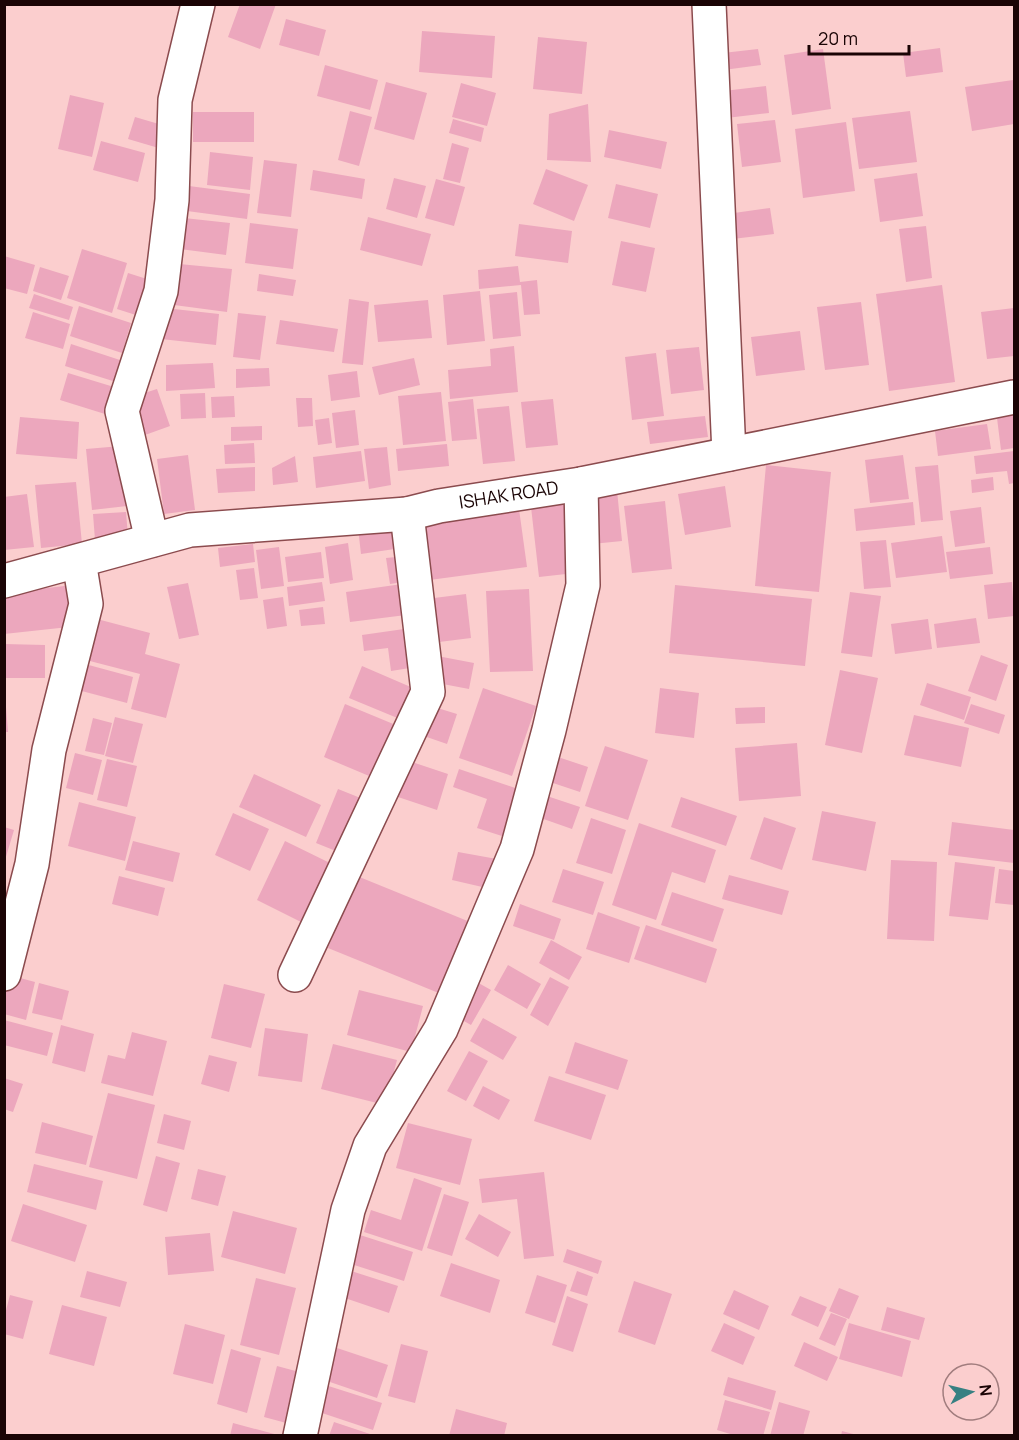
<svg xmlns="http://www.w3.org/2000/svg" width="1019" height="1440" font-family="Manrope,sans-serif">
  <rect width="100%" height="100%" fill="#fbcece"/>
  <path fill="#eca7bd" d="M240 4H276L260 49 228 37Z
    M286 19 326 30 319 56 279 45Z
    M422 31 495 36 492 78 419 72Z
    M538 37 587 42 582 94 533 89Z
    M940 48 943 72 906 77 903 53Z
    M758 49 761 65 716 71 714 54Z
    M823 49 831 109 792 115 784 55Z
    M325 65 378 80 370 110 317 96Z
    M1013 80 1014 124 972 131 965 87Z
    M386 82 427 93 414 140 374 129Z
    M461 83 496 93 487 126 452 117Z
    M766 86 769 113 718 119 715 92Z
    M70 95 104 103 92 157 58 149Z
    M588 104 591 162 547 160 549 114Z
    M350 111 372 117 359 166 338 160Z
    M910 111 917 162 859 169 852 118Z
    M193 112H254V142H193Z
    M135 117 169 127 162 149 128 139Z
    M453 119 484 128 481 142 449 133Z
    M775 120 781 162 742 167 737 124Z
    M846 122 855 191 803 198 795 129Z
    M609 130 667 142 661 169 604 157Z
    M101 141 145 153 138 182 93 170Z
    M452 143 469 148 460 183 443 179Z
    M210 152 253 157 250 190 207 185Z
    M264 160 297 164 291 217 257 213Z
    M546 169 588 185 574 221 533 204Z
    M313 170 365 179 362 199 310 190Z
    M917 173 923 216 880 222 874 179Z
    M394 178 426 186 417 218 386 209Z
    M436 179 465 187 454 226 425 218Z
    M616 184 658 194 650 228 608 218Z
    M189 186 250 194 247 219 187 211Z
    M770 208 774 234 724 240 720 215Z
    M368 217 431 234 422 266 360 250Z
    M184 218 230 223 226 255 180 249Z
    M250 223 298 229 293 269 245 263Z
    M519 224 572 231 568 263 515 256Z
    M926 226 932 278 906 282 899 229Z
    M621 241 655 248 646 292 612 285Z
    M82 249 127 263 112 313 67 298Z
    M4 256 35 265 27 294 4 288Z
    M179 264 232 269 227 312 174 305Z
    M518 266 520 282 537 280 540 314 524 315 521 285 479 289 478 270Z
    M40 267 69 276 61 300 33 291Z
    M128 273 150 280 139 316 117 309Z
    M259 274 296 280 293 296 257 291Z
    M942 285 955 382 889 391 876 294Z
    M480 291 485 341 447 345 443 295Z
    M517 292 521 336 493 339 489 295Z
    M34 294 73 307 69 320 29 308Z
    M349 299 369 302 363 365 342 363Z
    M428 300 432 338 378 342 374 305Z
    M861 302 869 365 825 370 817 307Z
    M79 306 131 323 122 353 70 336Z
    M165 308 219 314 216 345 161 339Z
    M1014 308V356L987 359 981 312Z
    M33 312 70 324 63 349 25 338Z
    M238 313 266 316 260 360 233 357Z
    M280 320 338 329 334 352 276 344Z
    M800 331 805 370 756 376 751 337Z
    M71 344 123 361 116 382 65 366Z
    M514 346 518 392 450 399 448 370 491 366 490 349Z
    M699 347 704 390 671 394 666 350Z
    M656 353 664 416 632 420 625 357Z
    M414 358 420 385 379 395 372 367Z
    M213 363 215 388 166 391V365Z
    M269 368 270 386 236 388V369Z
    M357 371 360 397 331 401 328 375Z
    M68 373 114 387 105 414 60 400Z
    M157 389 170 426 145 435 132 397Z
    M441 392 446 441 403 445 398 396Z
    M205 393 206 418 181 419 180 394Z
    M234 396 235 417 212 418 211 397Z
    M296 398H312L313 426 298 427Z
    M473 399 477 439 452 441 448 402Z
    M553 399 558 445 526 448 521 402Z
    M509 406 515 461 483 464 477 409Z
    M355 410 359 445 336 448 332 413Z
    M1014 415V448L1001 450 997 418Z
    M705 416 708 437 650 444 647 422Z
    M20 417 79 422 77 459 16 454Z
    M329 418 332 443 318 445 315 420Z
    M987 424 991 449 938 456 935 431Z
    M262 426V440L231 441V427Z
    M254 443 255 463 225 464 224 445Z
    M447 444 449 466 398 471 396 449Z
    M121 446 127 506 92 510 86 449Z
    M387 447 391 485 369 489 364 449Z
    M361 451 365 481 316 488 313 457Z
    M1014 451V483L1009 484 1007 471 976 474 974 456Z
    M188 455 195 510 164 514 157 459Z
    M903 455 909 499 870 503 865 460Z
    M295 456 298 482 273 485 272 468Z
    M766 465 831 472 819 592 755 586Z
    M938 465 943 520 921 522 915 467Z
    M255 467V491L218 493 216 469Z
    M993 477 994 490 972 493 971 480Z
    M76 482 82 544 41 548 35 485Z
    M725 486 731 527 685 535 678 494Z
    M617 490 622 541 592 544 586 492Z
    M27 494 34 547 4 550V497Z
    M665 501 672 569 632 573 624 506Z
    M913 502 915 525 856 531 854 509Z
    M566 503 575 573 539 577 531 507Z
    M981 507 985 543 955 547 950 511Z
    M519 509 527 567 422 581 414 523Z
    M126 512 128 537 95 540 93 514Z
    M404 522 408 547 361 554 358 528Z
    M942 536 947 572 896 578 891 543Z
    M886 540 891 587 864 589 860 542Z
    M348 543 353 580 330 584 325 547Z
    M253 544 255 562 220 567 218 548Z
    M279 547 284 586 261 589 256 550Z
    M990 547 993 574 950 579 946 552Z
    M321 552 324 578 288 582 285 557Z
    M406 556 410 581 390 584 386 558Z
    M254 568 258 598 240 600 236 570Z
    M322 582 325 601 289 606 287 587Z
    M1012 582 1014 616 988 619 984 585Z
    M188 583 199 635 179 639 167 587Z
    M402 584 406 615 350 622 346 592Z
    M73 585 78 626 4 634V593Z
    M675 585 812 599 805 666 669 653Z
    M529 589 533 671 490 672 486 591Z
    M850 592 881 596 872 657 841 653Z
    M466 594 471 638 431 643 426 599Z
    M283 597 287 626 267 629 263 600Z
    M323 607 325 624 301 626 299 610Z
    M976 618 980 643 937 648 934 624Z
    M97 619 150 633 145 654 180 664 166 718 131 709 140 674 86 660Z
    M928 619 932 649 895 654 891 624Z
    M411 628 416 667 391 671 388 648 364 651 362 635Z
    M4 644 45 645V678H4Z
    M432 655 474 663 469 689 427 681Z
    M981 655 1008 665 996 701 968 691Z
    M85 664 133 677 127 703 78 690Z
    M362 666 420 691 407 722 349 698Z
    M840 670 878 678 862 753 825 745Z
    M927 683 971 697 964 720 920 705Z
    M483 688 536 706 512 776 459 758Z
    M660 688 699 693 694 738 655 733Z
    M345 704 403 728 381 781 324 757Z
    M971 704 1005 715 999 734 964 723Z
    M431 706 457 714 447 744 421 735Z
    M6 707 8 732H4V708Z
    M765 707V723L736 724 735 708Z
    M914 715 969 728 961 767 904 755Z
    M115 717 143 724 133 763 105 756Z
    M93 718 112 723 104 755 85 751Z
    M797 743 801 796 739 801 735 748Z
    M605 746 648 760 628 820 585 806Z
    M75 753 102 760 93 795 66 788Z
    M552 755 588 767 580 792 544 780Z
    M107 759 137 766 127 807 97 800Z
    M409 761 448 774 437 810 398 797Z
    M459 769 521 790 505 837 477 828 487 799 453 787Z
    M254 774 321 805 306 837 239 807Z
    M338 789 368 801 346 855 316 843Z
    M541 794 580 807 572 829 535 816Z
    M681 797 737 816 726 846 671 827Z
    M79 802 136 817 125 861 68 846Z
    M822 811 876 822 866 871 812 860Z
    M233 813 269 829 250 871 215 855Z
    M764 817 796 828 782 870 750 859Z
    M591 818 626 830 612 874 576 863Z
    M952 822 1014 830V863L948 855Z
    M639 823 716 850 705 883 672 872 656 920 612 905Z
    M4 827 14 830 5 860H4Z
    M133 841 180 853 173 882 125 870Z
    M285 841 332 864 303 923 257 900Z
    M458 852 497 859 491 889 452 880Z
    M891 860 937 862 934 941 887 939Z
    M955 862 995 867 988 920 949 916Z
    M563 869 604 882 593 915 552 902Z
    M999 869 1014 871V905L995 903Z
    M729 875 789 891 782 915 722 899Z
    M119 876 165 888 158 916 112 904Z
    M357 876 475 924 446 996 328 948Z
    M672 892 724 909 713 942 661 925Z
    M520 904 561 919 554 940 513 926Z
    M598 912 640 927 629 963 586 949Z
    M646 925 717 949 706 983 634 959Z
    M551 940 582 957 569 980 539 963Z
    M508 965 541 984 527 1009 494 990Z
    M9 975 35 982 26 1020 4 1014V994Z
    M550 977 569 987 548 1026 530 1015Z
    M475 981 491 990 471 1025 455 1016Z
    M39 983 69 991 62 1020 32 1013Z
    M224 984 265 994 251 1048 211 1038Z
    M359 990 423 1006 411 1052 347 1035Z
    M483 1018 517 1037 503 1060 470 1041Z
    M4 1020 53 1033 47 1056 4 1045Z
    M61 1025 94 1034 85 1072 52 1063Z
    M265 1028 308 1034 302 1082 258 1076Z
    M132 1032 167 1041 153 1096 101 1083 108 1055 125 1059Z
    M575 1042 628 1060 618 1090 565 1073Z
    M333 1044 397 1060 385 1105 321 1089Z
    M469 1051 488 1061 466 1101 447 1091Z
    M209 1055 237 1062 229 1092 201 1084Z
    M549 1076 606 1095 591 1140 534 1121Z
    M4 1078 23 1084 13 1112 4 1109Z
    M483 1086 510 1100 499 1120 473 1106Z
    M108 1093 155 1105 137 1179 89 1167Z
    M164 1114 191 1121 184 1150 157 1143Z
    M42 1122 93 1136 86 1165 35 1153Z
    M408 1123 472 1139 460 1185 396 1168Z
    M156 1156 180 1163 167 1212 143 1205Z
    M34 1164 103 1181 96 1210 27 1192Z
    M198 1169 226 1176 218 1206 191 1199Z
    M544 1172 554 1256 524 1259 517 1199 482 1203 479 1179Z
    M414 1178 442 1188 422 1251 364 1232 371 1210 401 1220Z
    M444 1194 469 1202 452 1256 427 1248Z
    M23 1204 87 1225 75 1262 11 1241Z
    M233 1211 297 1228 285 1274 221 1257Z
    M479 1214 511 1232 498 1257 465 1239Z
    M210 1233 214 1271 168 1275 165 1237Z
    M360 1235 413 1252 404 1281 351 1264Z
    M567 1249 602 1261 598 1274 563 1262Z
    M451 1263 500 1280 490 1313 440 1296Z
    M348 1270 398 1286 389 1313 339 1296Z
    M87 1271 127 1282 120 1307 80 1297Z
    M577 1271 593 1277 587 1296 570 1291Z
    M537 1275 567 1285 555 1323 525 1313Z
    M256 1278 296 1288 279 1355 240 1345Z
    M634 1281 672 1294 655 1345 618 1332Z
    M839 1288 859 1296 849 1319 829 1311Z
    M734 1290 769 1306 759 1330 723 1314Z
    M10 1295 33 1301 23 1339 4 1334V1318Z
    M567 1296 588 1304 573 1352 552 1345Z
    M800 1296 827 1307 818 1327 791 1315Z
    M62 1305 107 1317 94 1366 49 1354Z
    M887 1307 925 1318 919 1340 881 1330Z
    M831 1313 847 1319 835 1346 819 1339Z
    M724 1323 755 1337 743 1365 711 1351Z
    M849 1323 911 1341 902 1377 839 1359Z
    M185 1324 225 1335 213 1384 173 1374Z
    M804 1342 838 1357 827 1381 794 1366Z
    M401 1344 428 1351 415 1403 388 1396Z
    M337 1348 388 1365 377 1398 327 1381Z
    M231 1349 261 1358 247 1413 217 1404Z
    M277 1366 303 1373 290 1424 264 1417Z
    M728 1377 776 1391 771 1410 723 1395Z
    M319 1383 382 1403 373 1430 310 1409Z
    M725 1400 770 1412 763 1436H737L717 1430Z
    M779 1402 810 1411 803 1436H770Z
    M456 1409 507 1423 504 1436H449Z
    M334 1422 373 1435V1436H329Z
    M233 1423 278 1435V1436H230Z
    M842 1431 857 1435V1436H841Z"/>
  <g fill="none" stroke-linecap="round" stroke-linejoin="round">
    <defs>
      <g id="minor">
        <path d="M709 4 729 454"/>
        <path d="M152 540 122 411 161 291 172 200 175 100 198 4"/>
        <path id="s1" d="M4 581 190 530 407 514 439 506 581 484 1014 397"/>
        <path d="M4 974 32 864 49 750 86 604 79 561"/>
        <path d="M295 975 428 692 407 514"/>
        <path d="M300 1436 348 1210 370 1146 441 1029 517 849 549 730 583 585 581 484"/>
      </g>
    </defs>
    <use href="#minor" stroke="#8b4b4e" stroke-width="36"/>
    <use href="#minor" stroke="#fff" stroke-width="33"/>
  </g>
  <g text-anchor="middle" stroke-width="4.5" stroke-linejoin="round" paint-order="stroke">
    <g font-size="18" fill="#1a0405" stroke="#fbcece">
      <text dy="6" stroke="none"><textPath href="#s1" startOffset="514">ISHAK ROAD</textPath></text>
    </g>
  </g>
  <rect width="1019" height="1440" fill="none" stroke="#1a0405" stroke-width="12"/>
  <g transform="translate(971 1392) rotate(83)"><circle r="28" fill="#fbcece" stroke="#a17d7e" stroke-width="1.5"/>
  <path d="M0-4.5L10 22L0 15L-10 22Z" fill="#378082"/>
  <text y="-9" font-size="16" font-weight="bold" text-anchor="middle" fill="#1a0405">N</text>
  </g>
  <path d="M809 45v9h100v-9" fill="none" stroke="#1a0405" stroke-width="3"/>
  <text x="818" y="45" font-size="18" fill="#1a0405" stroke="#fbcece" stroke-width="4.5" paint-order="stroke">20 m</text>
</svg>
